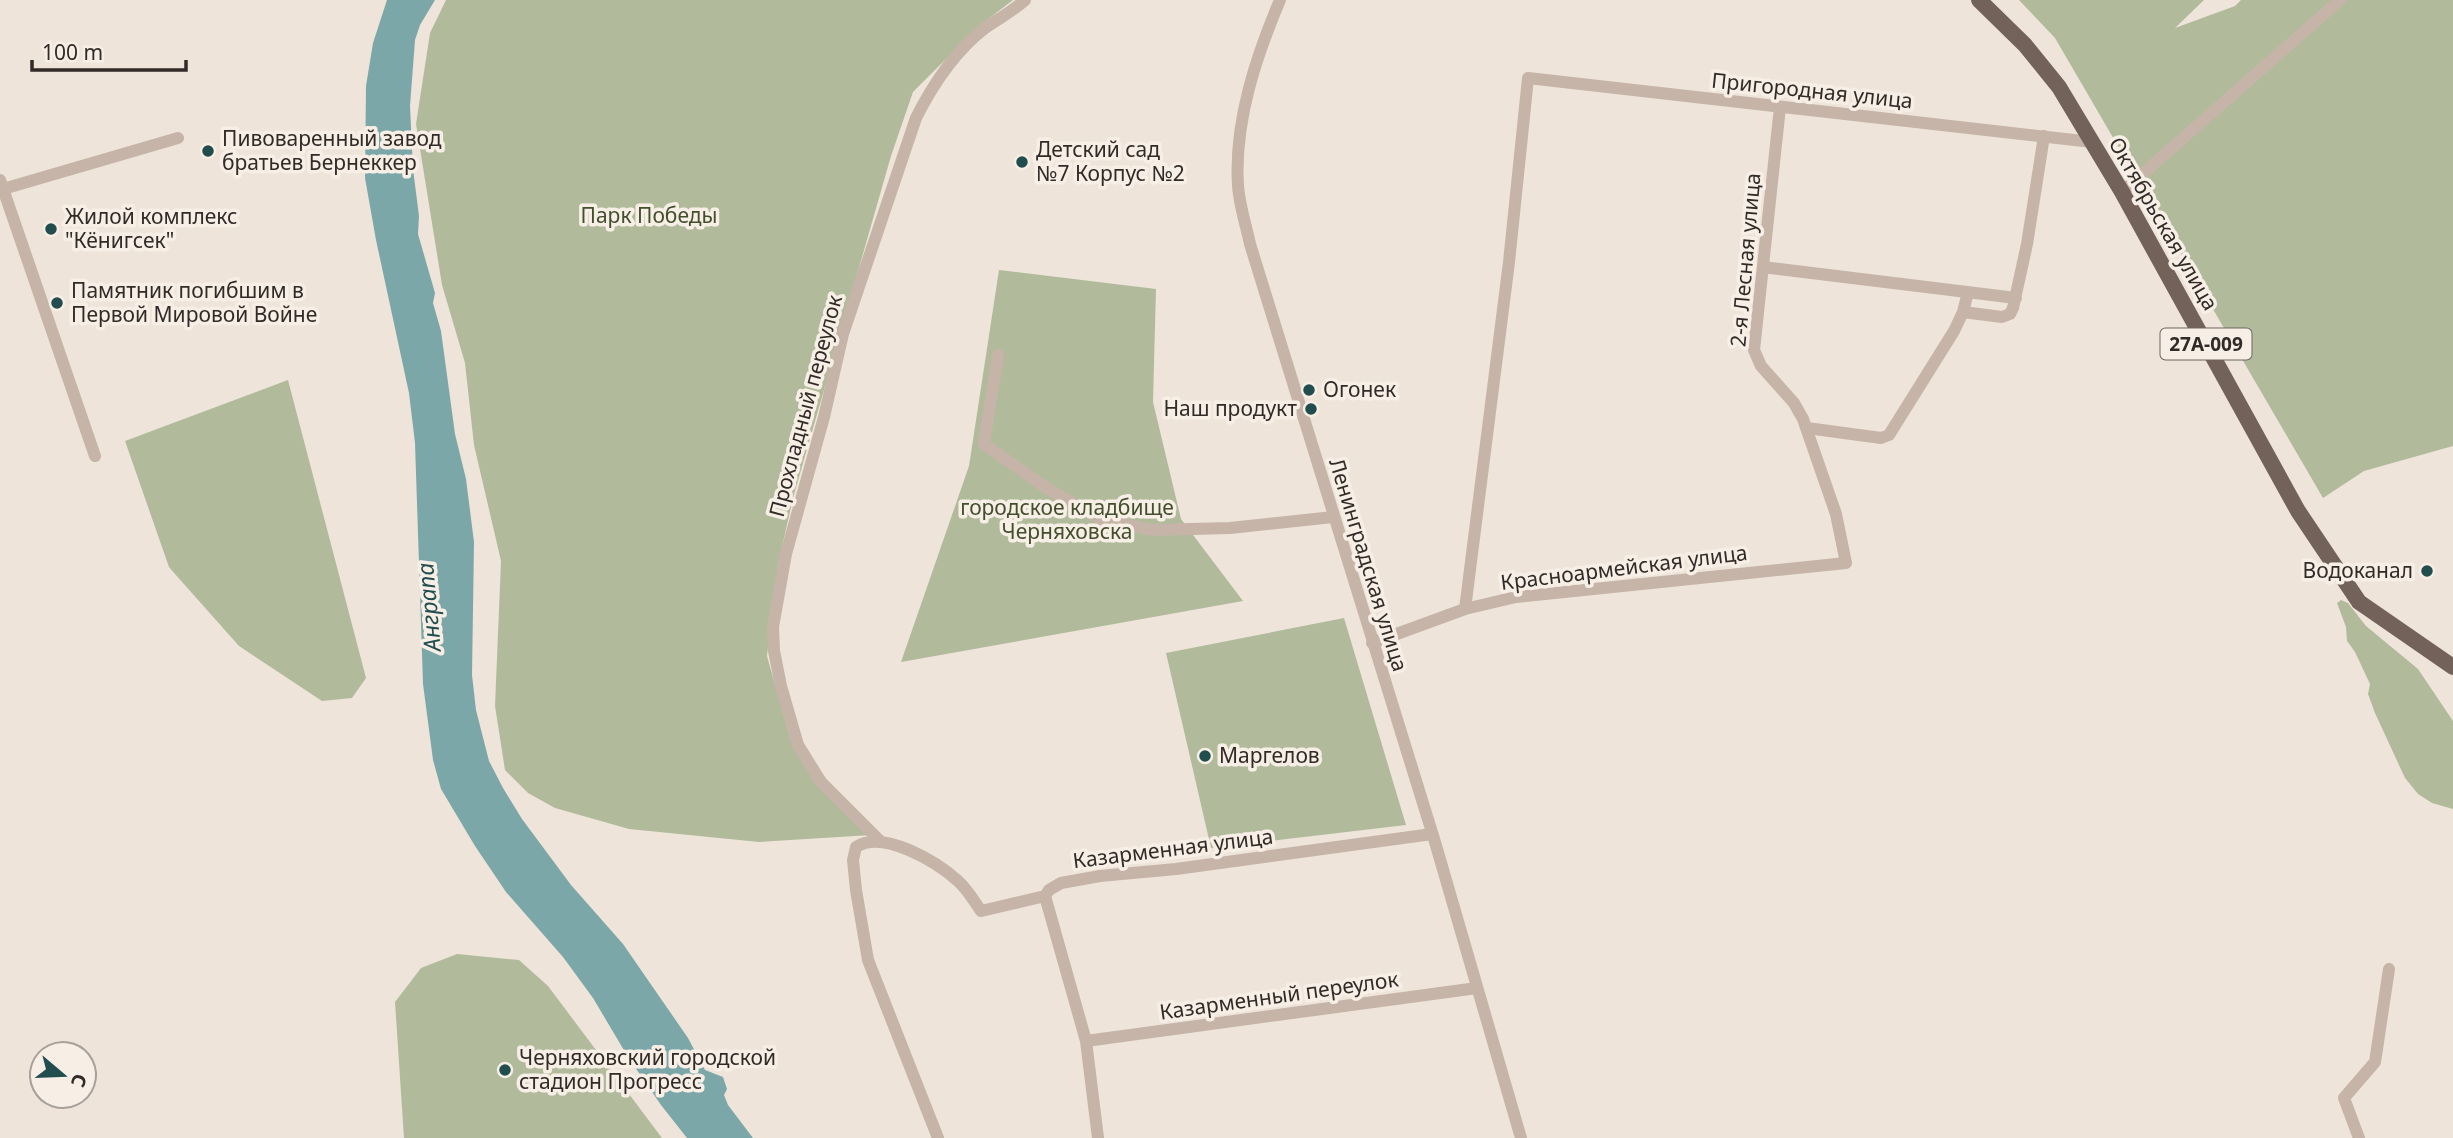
<svg xmlns="http://www.w3.org/2000/svg" width="2453" height="1138" font-family="'Noto Sans',sans-serif">
  <rect width="100%" height="100%" fill="#eee4da"/>
  <path fill="#b1bb9c" d="M446 0H1013L979 26 913 92 891 156 793 498 778 565 767 656 790 738 871 835 759 842 629 829 555 808 528 793 505 770 495 706 501 561 474 445 465 363 442 285 416 124 430 33Z
    M2019 0H2204L2175 28 2235 6 2241 0H2453V446L2364 471 2323 498 2055 38Z
    M999 270 1156 289 1153 402 1181 519 1243 601 901 662 969 466Z
    M288 380 366 678 352 698 322 701 239 646 175 574 169 567 125 441Z
    M2341 600 2348 603 2366 626 2418 669 2453 721V809L2432 803 2418 794 2405 778 2375 713 2368 694 2370 684 2355 652 2347 641 2346 627 2337 603Z
    M1344 618 1406 825 1211 848 1166 653Z
    M457 954 519 960 548 986 662 1138H404L395 1002 421 968Z"/>
  <path fill="#7ca7a8" d="M387 0H435L420 25 415 40 410 106 413 169 419 216 418 234 435 293 433 303 441 331 455 434 466 479 474 542 472 675 476 710 489 761 503 788 522 819 571 885 623 944 688 1038 705 1070 723 1077 727 1089 724 1095 728 1105 753 1138H687L661 1105 628 1057 593 998 563 957 506 892 475 846 441 789 433 760 423 684 415 443 409 393 376 240 365 178 366 86 373 43Z"/>
  <g fill="none" stroke-linecap="round" stroke-linejoin="round">
    <path stroke="#c5b4a7" stroke-width="12" d="M1280 0C1256 57 1234 122 1238 185 1239 204 1246 225 1250 244L1435 842 1521 1138
      M0 180 95 456
      M3 189 178 138
      M2122 192 2340 0
      M1763 267 2016 298
      M1963 312 2002 317 2010 314 2013 308 2027 244 2044 136
      M998 355 984 444 1045 487 1101 519 1152 530 1230 528 1333 517
      M1807 428 1881 438 1889 435 1954 331 1963 312 1968 292
      M1465 609 1509 262 1528 78 2092 142
      M1372 643 1465 609 1516 597 1846 563 1836 514 1803 419 1794 403 1761 366 1754 350 1780 107
      M880 841 821 782 798 745 781 686 774 651 773 627 786 554 824 417 843 334 916 118C933 84 954 52 985 28 999 18 1012 12 1025 0
      M1045 896 1049 890 1061 883 1100 876 1176 869 1432 834
      M1045 896 1086 1041 1098 1138
      M1086 1041 1477 988
      M938 1138 868 960 856 890 853 860 856 847C883 829 937 862 958 881 968 890 974 901 981 911L1045 896
      M2359 1138 2344 1098 2375 1062 2389 969"/>
    <path stroke="#73625a" stroke-width="16" d="M1979 0 2025 45 2059 87 2122 192 2298 511 2359 602 2453 667"/>
  </g>
  <g fill="#214d4f" stroke="#f7efe6" stroke-width="2.5">
    <circle cx="208" cy="151" r="7"/>
    <circle cx="1022" cy="162" r="7"/>
    <circle cx="51" cy="229" r="7"/>
    <circle cx="57" cy="303" r="7"/>
    <circle cx="1309" cy="390" r="7"/>
    <circle cx="1311" cy="409" r="7"/>
    <circle cx="2427" cy="571" r="7"/>
    <circle cx="1205" cy="756" r="7"/>
    <circle cx="505" cy="1070" r="7"/>
  </g>
  <g text-anchor="middle" stroke-width="7" stroke-linejoin="round" paint-order="stroke">
    <rect fill="#f7efe6" stroke="#6d6560" stroke-width="2" x="2160.5" y="328.5" width="91" height="31" rx="5"/>
    <g font-size="19" font-weight="bold" fill="#322a27">
      <text x="2206" y="351">27А-009</text>
    </g>
    <g font-size="21" fill="#322a27" stroke="#f7efe6">
      <text transform="translate(1812 91) rotate(6)" y="7">Пригородная улица</text>
      <text transform="translate(2163 224) rotate(60)" y="7">Октябрьская улица</text>
      <text transform="translate(1746 260) rotate(-85)" y="7">2-я Лесная улица</text>
      <text transform="translate(806 406) rotate(-75)" y="7">Прохладный переулок</text>
      <text transform="translate(1368 565) rotate(73)" y="7">Ленинградская улица</text>
      <text transform="translate(1624 568) rotate(-7)" y="7">Красноармейская улица</text>
      <text transform="translate(1173 849) rotate(-7)" y="7">Казарменная улица</text>
      <text transform="translate(1279 996) rotate(-8)" y="7">Казарменный переулок</text>
    </g>
    <g font-size="21" fill="#322a27" stroke="#f7efe6" text-anchor="start">
      <text x="222" y="146">Пивоваренный завод<tspan x="222" dy="24">братьев Бернеккер</tspan></text>
      <text x="1036" y="157">Детский сад<tspan x="1036" dy="24">№7 Корпус №2</tspan></text>
      <text x="65" y="224">Жилой комплекс<tspan x="65" dy="24">"Кёнигсек"</tspan></text>
      <text x="71" y="298">Памятник погибшим в<tspan x="71" dy="24">Первой Мировой Войне</tspan></text>
      <text x="1323" y="397">Огонек</text>
      <text x="1297" y="416" text-anchor="end">Наш продукт</text>
      <text x="2413" y="578" text-anchor="end">Водоканал</text>
      <text x="1219" y="763">Маргелов</text>
      <text x="519" y="1065">Черняховский городской<tspan x="519" dy="24">стадион Прогресс</tspan></text>
    </g>
    <g font-size="21" fill="#434e2d" stroke="#f7efe6">
      <text x="649" y="223">Парк Победы</text>
      <text x="1067" y="515">городское кладбище<tspan x="1067" dy="24">Черняховска</tspan></text>
    </g>
    <g font-size="23" font-style="italic" fill="#214d4f" stroke="#f7efe6">
      <text transform="translate(429 607) rotate(-95)" y="8">Анграпа</text>
    </g>
  </g>
  <g transform="translate(63 1075) rotate(109)"><circle r="33" fill="#f7efe6" stroke="#a8a09a" stroke-width="2"/>
  <path d="M0-5L12 26L0 18L-12 26Z" fill="#214d4f"/>
  <text y="-10" font-size="19" font-weight="bold" text-anchor="middle" fill="#322a27">С</text>
  </g>
  <path d="M32 60v10h154v-10" fill="none" stroke="#322a27" stroke-width="3.5"/>
  <text x="42" y="60" font-size="21" fill="#322a27" stroke="#f7efe6" stroke-width="5" paint-order="stroke">100 m</text>
</svg>
